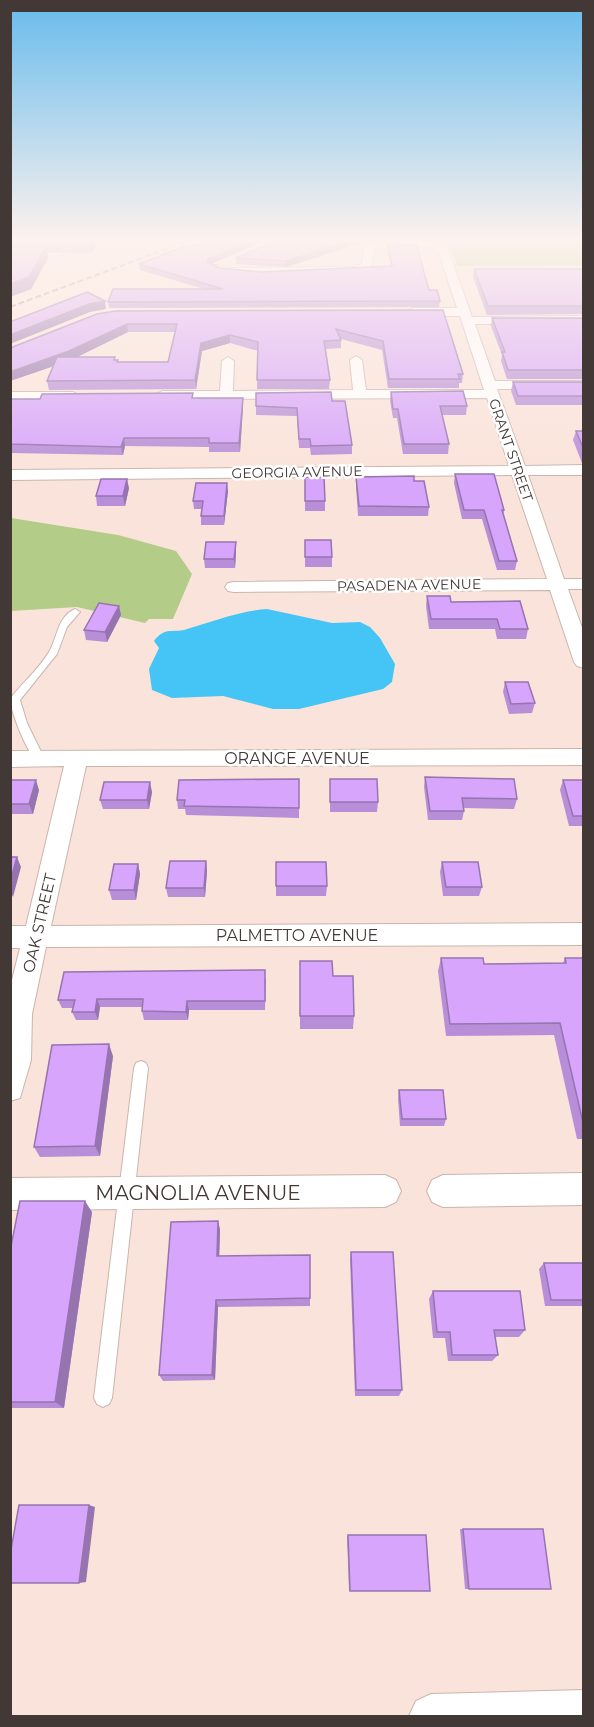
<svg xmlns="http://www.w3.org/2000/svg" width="594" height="1727" font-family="Montserrat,sans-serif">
  <rect width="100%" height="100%" fill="#fae3da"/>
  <path fill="#b3cc87" d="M447 238H583V265L457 266Z
    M11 518 118 535 176 551 192 574 173 619H149L145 623 77 607 11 611Z"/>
  <path fill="#45c5f5" d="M267 609 332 623 360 622 370 627 380 638 395 664 392 682 383 689 299 709H273L223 696 172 698 152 690 149 669 159 648 154 641C155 639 159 635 161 634 168 629 176 632 184 630 211 622 239 611 267 609Z"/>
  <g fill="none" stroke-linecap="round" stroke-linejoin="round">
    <defs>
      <path id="lane" d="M10 253H60L63 255 10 257Z
        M75 609 80 612 67 627 57 654 20 700 27 723 44 758 39 762C28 757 11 712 10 699 22 683 39 669 49 652 58 637 57 617 75 609Z
        M141 1061 146 1063 148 1068 112 1398 109 1404 103 1407 97 1404 94 1398 134 1068 136 1063Z"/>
      <path id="street" d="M434 238H444L472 317 584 316V324H475L495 381H584V389H497L525 466 584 465V475H528L564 579H584V589H568L584 633V668L577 666 574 662 550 590 234 592 228 591 225 587 228 583 234 582 547 579 512 475 10 480V470L509 466 487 398 162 399 155 395 162 391H220L222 361 228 357 234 361 233 391 353 390 350 360 356 356 362 360 366 390H484L460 316H413L407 312 413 308H457L437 247 374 248 371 268 355 273 233 274 210 268 215 265 233 268 354 267 362 264 364 247 368 243 435 241Z
        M10 392H73L80 396 73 400H10Z
        M584 749V765L86 766 51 926 584 923V945L46 947 32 1014 31 1060 20 1098 10 1101V988L20 948H10V926H26L64 766 10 767V751Z
        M584 1173V1205L443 1207 432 1202 427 1191 432 1180 443 1175Z
        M385 1175 396 1180 401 1191 396 1202 385 1207 10 1210V1178Z
        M584 1690V1716H409L416 1701 431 1694Z"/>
    </defs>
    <use href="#lane" stroke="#cab5ac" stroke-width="2"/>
    <use href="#street" stroke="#cab5ac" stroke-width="2"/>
    <path stroke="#b6a49d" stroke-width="1.5" stroke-dasharray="1 2" stroke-linecap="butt" d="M455 242H584"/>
    <use href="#lane" fill="#fff" fill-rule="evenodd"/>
    <use href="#street" fill="#fff" fill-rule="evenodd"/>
    <path stroke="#a5958e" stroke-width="2" stroke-dasharray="6 3" stroke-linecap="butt" d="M10 307 196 238"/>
  </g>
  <path fill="#b98ed8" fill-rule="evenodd" d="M10 238H99L92 253 47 252 48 258 31 289 10 297Z
    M271 238 211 264 220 268 262 272 391 266 387 250 388 244 429 290 440 301 439 307 109 308 108 302 204 289 140 270 139 264 200 245Z
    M376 238 286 267 236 264V258Z
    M385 238H419L386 240Z
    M474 269H584V314L487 315 473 277Z
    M443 310 463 374 462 383H459V388H388L382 350 341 339V348L326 349 330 380 329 389H257L258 351 230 343 202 351 196 389 49 390 47 381 54 366 10 381V348L97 314ZM128 332H175L168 362H118V360L77 357Z
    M492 318H584V379H507L501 361 502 355 491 326Z
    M513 382H584V405H516L511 391Z
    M391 392 467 406 466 415H442L449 444 448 454H403L397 418H393L390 401Z
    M193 398 243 407 240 452H209V447L125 446 123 455 10 453V399Z
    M332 401 352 445V454L311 455 310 448H299L297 416 256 415V406Z
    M576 431H584V463H582L573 440Z
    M455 474 504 510 503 516 517 561 515 570H497L482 519H462L454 483Z
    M305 477 325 501V511H305Z
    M356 477 414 481 429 507 428 516H358L356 486Z
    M129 488 125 506H97L96 496Z
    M228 491 224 525H201V516L202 509H194L193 501Z
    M305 540 332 557V567H305Z
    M236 542V552L235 568H205L204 559Z
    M427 596 451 602 528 629 526 639H497L495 629H429L426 606Z
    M119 606 121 615 107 642 86 640 84 630Z
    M505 682 535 703 532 713 509 714 503 692Z
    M425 777 517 799 514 809 464 808V811L462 820H428L424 787Z
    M299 779V818L186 815 185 809H178L177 800Z
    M330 779 378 802 377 812H330Z
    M10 780 39 790 33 814H10Z
    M563 780H584V826H569L560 790Z
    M152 792 149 809H103L100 800Z
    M206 861 207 871 205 897H168L166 888Z
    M442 862 482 887 479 896H443L440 872Z
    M138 864 140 874 136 900H112L109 890Z
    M276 886H327L326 896H276Z
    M441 958 484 964 563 963 565 958H584V1139H577L554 1035 446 1036 438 971Z
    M300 961 333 976 354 1016 353 1029H300Z
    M266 979 265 1010H189L188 1020H144L142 1011V1007H100L98 1020H76L72 1012 73 1008H62L58 1000Z
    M113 1056 100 1156 40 1157 34 1147Z
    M399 1090 446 1119 444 1126H400L398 1098Z
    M92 1212 64 1408H10V1251Z
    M218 1221 220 1230 219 1256 310 1298V1306L218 1307 215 1380 163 1381 159 1375Z
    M351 1252 402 1390 399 1396H355L350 1260Z
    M544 1263H584V1306H545L539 1269Z
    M433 1291 525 1330 519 1337H495L498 1355 492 1361H448L445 1338H433L429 1299Z
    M460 1529H463L469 1589H465Z
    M348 1535 350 1591 349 1590 347 1536Z"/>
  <path fill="#9674b0" d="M92 238H99L92 253 90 241Z
    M257 238H271L208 265 207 262 208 259Z
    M358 238H376L286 267V261Z
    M46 246 48 258 31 289 10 297V284Z
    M105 301 106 309 90 312 10 344V335L89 304Z
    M127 324 128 332 71 360 10 381V372Z
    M230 335V343L202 351 196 389 195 380 201 343Z
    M243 398V407L240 452 239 443Z
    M124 438 125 446 123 455 121 447Z
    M127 479 129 488 125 506 123 496Z
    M227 483 228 491 224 525V516Z
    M236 542V552L235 568 234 559Z
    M119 606 121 615 107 642 105 632Z
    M36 780 39 790 33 814 29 804Z
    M150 782 152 792 149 809 147 800Z
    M17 857 21 867 13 897 10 891V882Z
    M206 861 207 871 205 897 204 888Z
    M138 864 140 874 136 900 134 890Z
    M97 999 100 1007 98 1020 95 1012Z
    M187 1001 189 1010 188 1020 186 1012Z
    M109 1044 113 1056 100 1156 95 1146Z
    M85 1201 92 1212 64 1408 55 1402Z
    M218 1221 220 1230 219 1264 217 1256Z
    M216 1300 218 1307 215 1380 212 1375Z
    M89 1505 95 1507 86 1582 79 1583Z"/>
  <path fill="#d7a5fb" stroke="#9674b0" stroke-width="1.5" d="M10 238H92L90 241 10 239Z
    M217 238H257L208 259 207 262 220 268 262 272 392 266 388 244H416L429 290H437L440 301 108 302 113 289H223L139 264 183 247 200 245Z
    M282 238H358L286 261 236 258Z
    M46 246 29 277 10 284V247Z
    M474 269H584V306H488Z
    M87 292 105 301 89 304 10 335V322Z
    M443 310 463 374H458L460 379H389L383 341 336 329 341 340 324 341 330 380H257L258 342 230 335 201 343 195 380 47 381 57 357H115L114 360H118L117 362H168L177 324H127L69 351 10 372V348L97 314 116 311Z
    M492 318H584V370H508L502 352H505Z
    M513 382H584V396H518Z
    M463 391 467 406H440L449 444H404L398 409H393L391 392Z
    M331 392 332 401H345L352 445 311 446 310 439H299L297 408 256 406V393Z
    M193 393 192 398H243L239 443H209V438H124L121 447 10 444V399H40L42 394Z
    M576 431H584V450Z
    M455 474H494L504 510H502L517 561H499L484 510H464Z
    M414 476V481H424L429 507 359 506 356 477Z
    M305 477H324L325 501H305Z
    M101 479H127L123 496H96Z
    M196 483H227L224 516H201L203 501H193Z
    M305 540H331L332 557H305Z
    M206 542H236L234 559H204Z
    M427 596H450L451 602 520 601 528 629H500L497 619H431Z
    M99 603 119 606 105 632 84 630Z
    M505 682H528L535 703 511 704Z
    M425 777 514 779 517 799 462 798 464 811H430Z
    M299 779V808L184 806 185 800H177L179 780Z
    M330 779H377L378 802H330Z
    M10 780H36L29 804H10Z
    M563 780H584V816H573Z
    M104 782H150L147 800H100Z
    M10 857H17L10 882Z
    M170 861H206L204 888H166Z
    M276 862H326L327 886H276Z
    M442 862H478L482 887H446Z
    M114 864H138L134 890H109Z
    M441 958H483L484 964 566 963 565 958H584V1127L560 1023 450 1024Z
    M300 961H332L333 976H353L354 1016H300Z
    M265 970V1001H187L186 1012 142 1011 143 999H97L95 1012H72L75 1000H58L64 972Z
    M109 1044 95 1146 34 1147 52 1045Z
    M399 1090H443L446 1119H402Z
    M20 1201H85L55 1402H10V1251Z
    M218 1221 217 1256 310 1255V1298L216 1300 212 1375H159L171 1222Z
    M351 1252H393L402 1390H356Z
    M544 1263H584V1300H551Z
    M433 1291H520L525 1330H494L498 1355H452L450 1332H437Z
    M19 1505H89L79 1583H10V1555Z
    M463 1529H543L551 1589H469Z
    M348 1535H426L430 1591H350Z"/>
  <linearGradient id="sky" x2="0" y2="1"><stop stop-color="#67bbed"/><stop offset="0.5" stop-color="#fdf2ee"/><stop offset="1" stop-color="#fdf2ee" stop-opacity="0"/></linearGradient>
  <rect width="594" height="480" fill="url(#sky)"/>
  <g text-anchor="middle" stroke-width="5" stroke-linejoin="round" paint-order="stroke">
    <g font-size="14" fill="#423936" stroke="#fff">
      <text transform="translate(511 450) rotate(71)" y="5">GRANT STREET</text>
      <text transform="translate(297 472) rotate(-1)" y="5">GEORGIA AVENUE</text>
      <text transform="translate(409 585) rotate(-1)" y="5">PASADENA AVENUE</text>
    </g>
    <g font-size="16" fill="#423936" stroke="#fff">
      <text x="297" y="764">ORANGE AVENUE</text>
      <text transform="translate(39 923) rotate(-77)" y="6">OAK STREET</text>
      <text x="297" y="941">PALMETTO AVENUE</text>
    </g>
    <g font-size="20" fill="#423936" stroke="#fff">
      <text x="198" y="1200">MAGNOLIA AVENUE</text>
    </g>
  </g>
  <rect width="594" height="1727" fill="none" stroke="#423936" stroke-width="24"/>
</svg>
